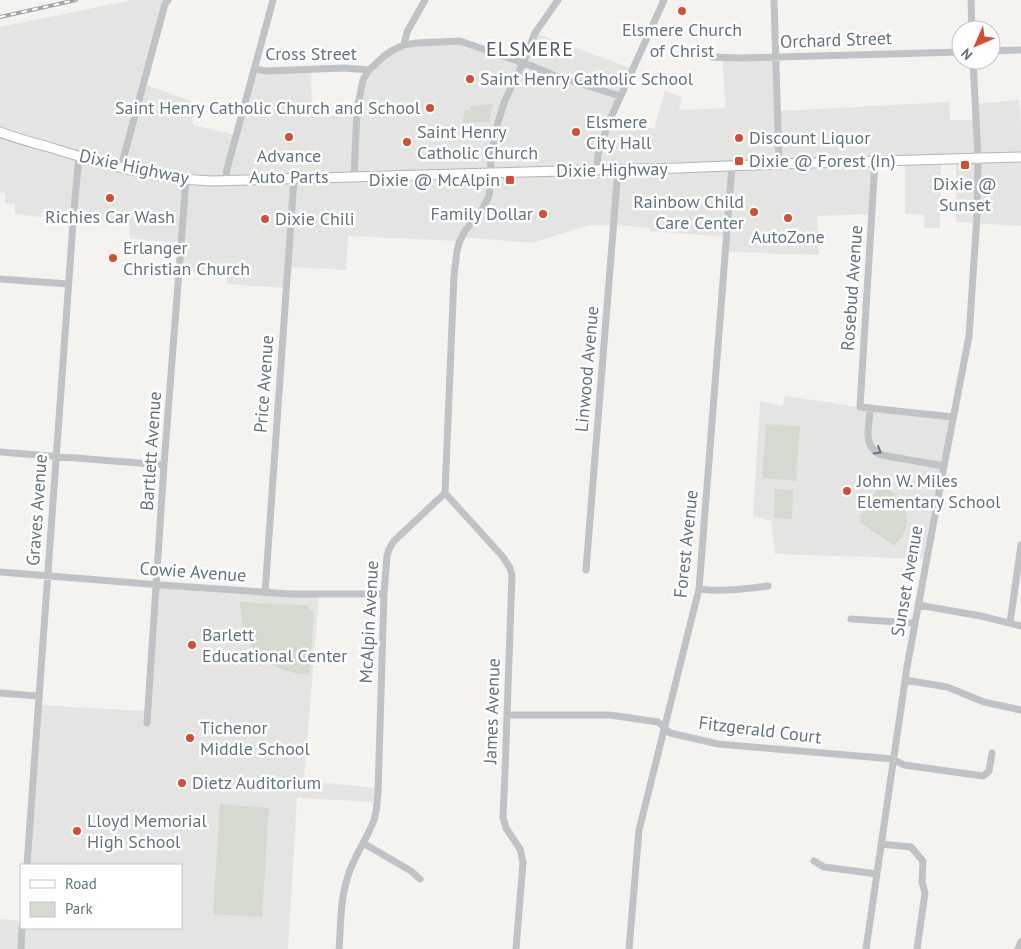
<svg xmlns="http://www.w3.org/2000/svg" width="1021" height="949" font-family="'PT Sans',sans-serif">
  <rect width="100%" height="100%" fill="#f4f3f0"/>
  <path fill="#e4e5e3" d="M132 0H168L143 84 191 101 193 125 236 135 255 69 311 70 312 116 356 115 365 77 393 50 455 41 523 63 535 33 633 69 612 115 654 129 665 91 682 97 679 110 726 108 722 57H776L778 111 949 102 950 120H975V104L1019 100 1021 127V226L956 222V159L941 160 940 228H924L925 215 905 214V160L876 161 872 214 817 216 819 255 725 252 726 237 650 231V228L614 225H589L532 243 462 237 460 241 348 236 346 270 288 267 287 288 226 284 227 275 179 271 181 243 130 239 129 223 73 218V211L43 209 41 217 15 214V204L5 203V193L0 192V27Z
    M785 396 860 407 953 417 926 559 775 554 771 521 753 516 760 401 783 406Z
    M156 585 319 594 304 781 378 788 377 802 297 798 288 949H0V919L21 921V928H181V865H27L38 705 147 711Z"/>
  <path fill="#d5dad1" d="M491 104 494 105 491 112 489 122 463 123C462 117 465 115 465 110H471L470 106Z
    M766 424 800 426 796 481 762 478Z
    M882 483C897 493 914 514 904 533 902 538 897 542 894 546L861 523 860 516Z
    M775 489 793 490 792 519 774 518Z
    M240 602 307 605 314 615 309 675C282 673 257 662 246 636 241 626 241 613 240 602Z
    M220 804 269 808 262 917 213 914Z"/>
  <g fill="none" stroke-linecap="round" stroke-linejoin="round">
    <defs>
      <path id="major" d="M0 132C17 139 35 143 52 148 103 164 156 179 211 181L597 170 679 168 779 164 1021 157"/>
    </defs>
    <use href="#major" stroke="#b1b5b8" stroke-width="11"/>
    <path stroke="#bfc3c6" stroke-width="7" d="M774 0 779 164
      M971 0 972 30
      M404 45 407 32 425 0
      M991 51 1021 50
      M712 57 740 58 961 52
      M255 69 266 71 344 68 369 70
      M875 161 860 407 953 417
      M121 167 165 4 168 0
      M597 170 598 154 608 124 664 0
      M354 177 357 110 363 80 369 70 384 56 393 50 404 45 417 43 460 41 529 65 556 76 620 96
      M225 181 227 169 273 0
      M0 279 68 284
      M870 408C870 427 861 445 881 455L944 466
      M0 452 164 465
      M445 493 503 557 510 568 512 575 505 772 503 817 506 828 520 849 523 862 516 949
      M586 570 618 169
      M0 572 161 585 291 594H384
      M699 589C722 592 745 589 768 586
      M265 593 294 179
      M918 605 981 616 1021 626
      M851 619 915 623
      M1010 623 1021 545
      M905 680 947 687 984 702 1021 710
      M0 693 38 696
      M507 715H610L658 722 670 733 718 744 893 759 904 765 983 776 989 771 992 753
      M147 723 164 465 186 180
      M363 843 411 871 420 879
      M881 844 911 847 923 861 922 882 925 893 917 949
      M814 861 824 867 877 874
      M27 865 74 209 79 157
      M21 949 22 928
      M339 949C341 925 340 899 348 876 354 856 367 839 374 820 377 811 377 802 378 793L384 594 387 556 389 549 394 541 445 493 454 276 457 251 459 243 465 231 482 210 489 196 490 188 491 155 498 122 505 100 523 63 535 33 558 0
      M629 949 639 830 699 589 732 166
      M866 949 907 667 944 466 969 336 977 216 978 158 973 60
      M1018 949 1021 942"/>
    <use href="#major" stroke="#fff" stroke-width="9"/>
    <defs>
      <path id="rail" d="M0 17 76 0"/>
    </defs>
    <use href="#rail" stroke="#9fa5a9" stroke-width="4"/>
    <use href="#rail" stroke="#fff" stroke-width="2" stroke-dasharray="5.5" stroke-linecap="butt"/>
  </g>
  <defs><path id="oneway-chevron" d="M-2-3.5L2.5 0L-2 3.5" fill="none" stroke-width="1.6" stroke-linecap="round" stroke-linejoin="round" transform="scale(1.25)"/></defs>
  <use stroke="#65747f" href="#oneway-chevron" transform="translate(878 451) rotate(30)"/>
  <g fill="#d64c2e" stroke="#fff" stroke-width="2">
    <circle cx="682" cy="11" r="5"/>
    <circle cx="470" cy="79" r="5"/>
    <circle cx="430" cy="108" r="5"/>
    <circle cx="576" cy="132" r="5"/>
    <circle cx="289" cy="137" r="5"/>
    <circle cx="739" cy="138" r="5"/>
    <circle cx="407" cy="142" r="5"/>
    <rect x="734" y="156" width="10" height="10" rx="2.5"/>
    <rect x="960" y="160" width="10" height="10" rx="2.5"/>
    <rect x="505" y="175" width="10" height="10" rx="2.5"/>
    <circle cx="110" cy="198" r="5"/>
    <circle cx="754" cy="212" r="5"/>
    <circle cx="543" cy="214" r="5"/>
    <circle cx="788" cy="218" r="5"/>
    <circle cx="265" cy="219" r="5"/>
    <circle cx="113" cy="258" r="5"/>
    <circle cx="847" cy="491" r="5"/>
    <circle cx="192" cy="645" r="5"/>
    <circle cx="190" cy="738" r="5"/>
    <circle cx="182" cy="783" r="5"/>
    <circle cx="77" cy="831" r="5"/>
  </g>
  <g text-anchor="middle" stroke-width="5" stroke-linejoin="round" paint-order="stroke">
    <g font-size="18" fill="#65747f" stroke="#fff" text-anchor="start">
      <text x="682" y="36" text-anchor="middle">Elsmere Church<tspan x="682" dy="21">of Christ</tspan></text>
      <text x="480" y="85">Saint Henry Catholic School</text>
      <text x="420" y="114" text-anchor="end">Saint Henry Catholic Church and School</text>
      <text x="586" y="128">Elsmere<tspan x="586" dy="21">City Hall</tspan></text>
      <text x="417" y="138">Saint Henry<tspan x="417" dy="21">Catholic Church</tspan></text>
      <text x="749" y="144">Discount Liquor</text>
      <text x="289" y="162" text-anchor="middle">Advance<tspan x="289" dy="21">Auto Parts</tspan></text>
      <text x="749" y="167">Dixie @ Forest (In)</text>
      <text x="500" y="186" text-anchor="end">Dixie @ McAlpin</text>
      <text x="965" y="190" text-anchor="middle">Dixie @<tspan x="965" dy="21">Sunset</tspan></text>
      <text x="744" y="208" text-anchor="end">Rainbow Child<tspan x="744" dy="21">Care Center</tspan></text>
      <text x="533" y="220" text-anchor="end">Family Dollar</text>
      <text x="110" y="223" text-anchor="middle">Richies Car Wash</text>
      <text x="275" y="225">Dixie Chili</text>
      <text x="788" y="243" text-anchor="middle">AutoZone</text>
      <text x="123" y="254">Erlanger<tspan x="123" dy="21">Christian Church</tspan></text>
      <text x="857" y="487">John W. Miles<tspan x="857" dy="21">Elementary School</tspan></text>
      <text x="202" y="641">Barlett<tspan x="202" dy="21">Educational Center</tspan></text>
      <text x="200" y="734">Tichenor<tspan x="200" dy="21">Middle School</tspan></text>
      <text x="192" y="789">Dietz Auditorium</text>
      <text x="87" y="827">Lloyd Memorial<tspan x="87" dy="21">High School</tspan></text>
    </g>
    <g font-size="18" fill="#65747f" stroke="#fff">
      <text transform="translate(836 40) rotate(-2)" y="6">Orchard Street</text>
      <text x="311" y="60">Cross Street</text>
      <text transform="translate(134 167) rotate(12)" y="6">Dixie Highway</text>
      <text transform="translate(612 170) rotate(-1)" y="6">Dixie Highway</text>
      <text transform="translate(852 288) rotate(-86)" y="6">Rosebud Avenue</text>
      <text transform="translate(587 369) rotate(-85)" y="6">Linwood Avenue</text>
      <text transform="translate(264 384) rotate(-86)" y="6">Price Avenue</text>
      <text transform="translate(151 451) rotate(-86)" y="6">Bartlett Avenue</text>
      <text transform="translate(37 510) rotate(-86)" y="6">Graves Avenue</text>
      <text transform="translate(686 544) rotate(-84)" y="6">Forest Avenue</text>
      <text transform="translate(193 572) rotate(4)" y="6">Cowie Avenue</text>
      <text transform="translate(907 581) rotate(-80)" y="6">Sunset Avenue</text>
      <text transform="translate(369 622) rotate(-87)" y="6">McAlpin Avenue</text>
      <text transform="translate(492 711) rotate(-88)" y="6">James Avenue</text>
      <text transform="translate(760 730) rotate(7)" y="6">Fitzgerald Court</text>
    </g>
    <g font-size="20" letter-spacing="1" fill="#525d64" stroke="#fff">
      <text x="530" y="56">ELSMERE</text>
    </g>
  </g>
  <rect x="20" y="864" width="162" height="65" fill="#ffffff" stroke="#c1c7cc"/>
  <rect x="30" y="880" width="25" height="8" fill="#ffffff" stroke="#c1c7cc"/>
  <text x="65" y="889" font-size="15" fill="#65747f">Road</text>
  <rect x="30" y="902" width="25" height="15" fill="#d5dad1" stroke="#c1c7cc"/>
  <text x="65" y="914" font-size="15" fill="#65747f">Park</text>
  <g transform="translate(976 45) rotate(225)"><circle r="24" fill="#ffffff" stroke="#c1c7cc"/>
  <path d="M0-4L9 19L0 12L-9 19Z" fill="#d64c2e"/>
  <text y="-8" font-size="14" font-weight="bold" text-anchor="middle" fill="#65747f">N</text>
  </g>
</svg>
